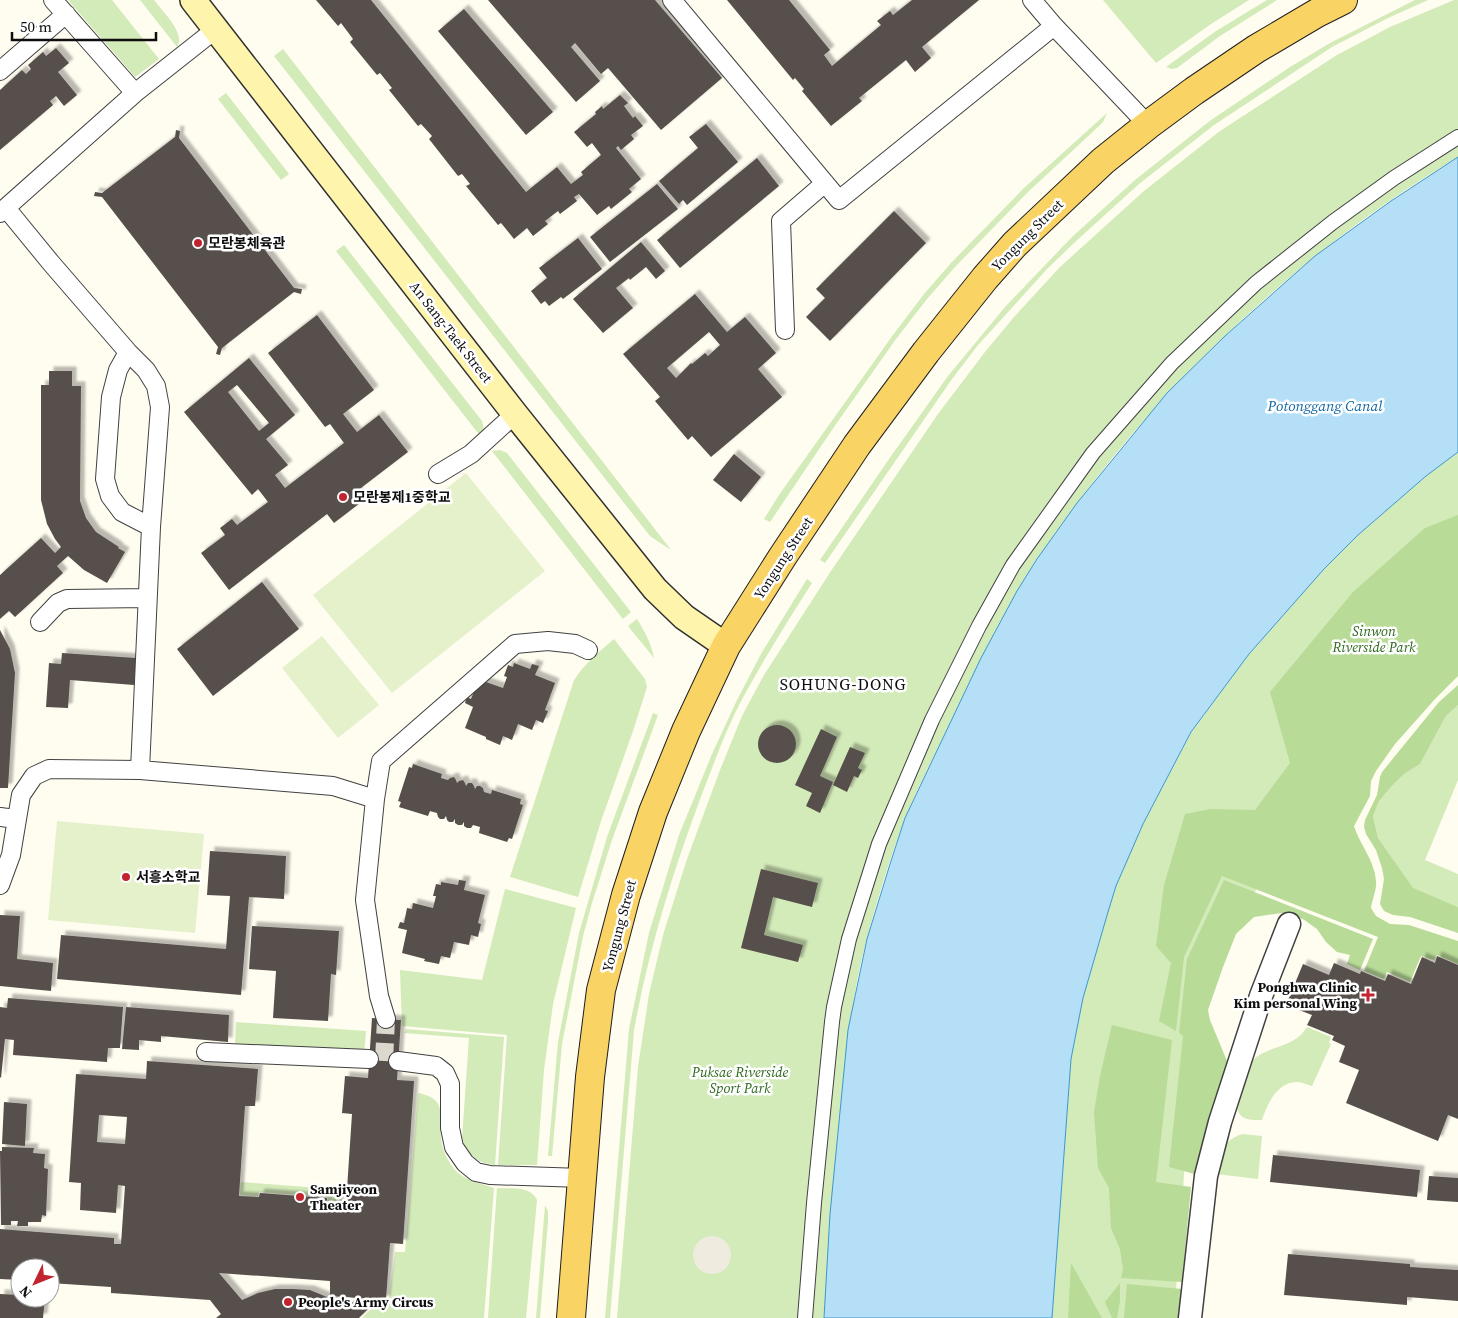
<svg xmlns="http://www.w3.org/2000/svg" width="1458" height="1318" font-family="'Source Serif 4','Noto Sans KR',serif">
  <defs>
    <filter id="shadow"><feDropShadow dx="4.5" dy="-4.5" stdDeviation="1" flood-color="#0004"/></filter>
  </defs>
  <rect width="100%" height="100%" fill="#fffcf0"/>
  <path fill="#d3eab9" d="M68 0H112L159 59 135 77Z
    M140 0H154C162 11 186 33 177 47Z
    M1103 0H1249L1211 24 1156 63Z
    M1267 0H1277L1220 36 1177 68 1172 69 1166 67 1216 31Z
    M1415 0H1428L1386 19 1332 47 1214 125 1139 184 1075 242 1047 269 1009 311 978 345 952 379 825 563 820 560 889 459 948 376 1005 307 1072 237 1135 180 1211 120 1290 67 1330 43Z
    M1454 0H1458V157C1293 255 1145 399 1038 558 1003 610 977 668 950 724 935 755 918 786 905 819 890 857 878 898 867 938 852 994 846 1052 840 1110 834 1179 828 1248 824 1318H617L638 1067 649 994 663 935 687 859 720 770 742 716 764 675 831 571 938 414 985 352 1014 317 1060 267 1144 191 1220 131 1337 55 1390 27Z
    M283 49 671 550 650 536 274 56Z
    M226 93 289 174 281 180 218 99Z
    M1107 113 1103 122 1098 127 1028 192 955 267 927 299 896 339 836 424 770 522 764 519 779 495 893 335 924 294 951 263 1024 188Z
    M344 245 482 421 484 430 481 437 336 251Z
    M500 450 507 453 631 612 623 619 492 451Z
    M1458 452V675L1381 746 1259 885 1192 995 1183 1194 1174 1318H1052L1071 1059 1083 998 1108 912 1116 886 1143 824 1191 733 1249 654 1324 569 1358 535 1426 476Z
    M807 579 812 583C787 622 762 662 740 703 725 732 714 763 702 794 673 871 649 948 634 1030L610 1318H605L629 1029 649 933 679 835 712 754 737 700 761 654Z
    M637 619C645 632 651 643 654 658L628 626Z
    M614 639 645 679 647 687 633 731 601 821 578 897 510 877 574 680C585 663 599 652 614 639Z
    M1458 705V780L1425 860 1458 874V907L1413 889 1378 838 1373 816 1379 801 1391 787 1404 774 1420 764 1446 716Z
    M653 713 658 715 612 840 592 903 583 936 562 1044 552 1156H548L558 1042 579 933 607 837Z
    M505 889 576 908 553 1004 544 1070 537 1165H498L507 1035 402 1026 400 970 482 980Z
    M236 1022 366 1031 364 1054 235 1045Z
    M1307 1027 1331 1037 1329 1043 1331 1044 1312 1086C1308 1085 1302 1082 1297 1082 1277 1082 1267 1104 1262 1120 1253 1120 1242 1121 1238 1111 1234 1104 1239 1096 1241 1089 1244 1081 1246 1067 1252 1061 1267 1045 1294 1049 1307 1027Z
    M406 1029 504 1037 495 1165C475 1162 471 1157 462 1139L469 1038 404 1033Z
    M418 1093C449 1099 438 1116 441 1138 442 1151 449 1164 458 1173 468 1181 482 1184 494 1188L484 1318H362L377 1303 388 1304 395 1252H405Z
    M1242 1134 1262 1136 1258 1179 1216 1174C1221 1154 1220 1142 1242 1134Z
    M241 1182 346 1190 345 1202 328 1201V1197L259 1192 258 1196 240 1195Z
    M497 1188C511 1189 530 1185 537 1200L526 1318H488Z
    M545 1205 548 1211V1221L540 1318H536Z"/>
  <path fill="#b8db98" d="M1458 515V676L1436 698 1395 744 1376 771 1371 781 1370 796 1354 826C1360 845 1375 861 1376 881 1377 889 1372 900 1371 908L1376 916 1390 924 1409 925 1458 941V964L1437 955 1434 960 1421 956 1410 982 1387 972 1384 979 1364 971 1378 937 1222 876 1184 957 1176 1031 1159 1021 1171 963 1156 946 1164 885 1185 814 1211 809 1255 810 1290 763 1270 692 1353 592 1425 528Z
    M1458 685V705L1446 716 1420 764 1404 774 1391 787 1379 801 1373 816 1378 838 1413 888 1458 907V933L1410 917 1393 915 1384 911 1380 904 1384 879 1382 868 1376 850 1366 834 1364 827 1365 820 1377 795 1380 777 1382 772 1439 702Z
    M1224 880 1373 939 1360 970 1347 964 1350 955 1337 952 1326 942 1317 929 1303 919 1281 913 1254 917 1236 934 1223 967 1208 1010 1210 1020 1227 1061 1198 1175 1169 1167 1183 1036 1179 1033 1187 959Z
    M1112 1025 1172 1040 1156 1182 1191 1187 1182 1282 1121 1278 1123 1269 1120 1249 1111 1228 1109 1188 1098 1168 1094 1112 1100 1076Z
    M1071 1263 1102 1318H1068Z
    M1120 1283V1301L1117 1318H1112L1105 1302Z
    M1127 1284 1182 1289 1179 1318H1124Z"/>
  <path fill="#e5f1cb" d="M466 473 545 571 392 693 313 595Z
    M322 636 379 705 338 738 282 668Z
    M57 821 204 834 195 933 48 920Z"/>
  <path fill="#efebde" d="M693 1255a19 19 0 1 1 38 0a19 19 0 1 1-38 0Z"/>
  <path fill="#b4dff7" stroke="#3a97cf" d="M1458 157V452L1426 476 1358 535 1324 569 1249 654 1191 732 1143 824 1116 886 1108 912 1083 998 1071 1059 1052 1318H824L830 1214 848 1030 867 939 890 864 905 818 981 658 1017 591 1037 559 1077 503 1136 431 1167 393 1225 336 1315 256 1391 201Z"/>
  <path fill="#574f4b" fill-rule="evenodd" filter="url(#shadow)" d="M316 0H371L526 192 557 167 571 184 583 175 581 172 601 155 592 143 587 147 574 132 596 114 595 112 602 106 603 109 620 95 628 103 624 106 633 118 635 116 643 126 631 135 634 139 621 150 618 146 616 148 641 179 629 189 632 192 611 209 609 206 597 215 579 194 574 197 577 201 560 214 558 211 545 221 548 224 533 236 527 228 514 239 501 223 498 225 466 186 470 184 462 174 458 176 429 139 432 136 421 124 418 126 389 90 392 88 380 73 377 75 350 42 353 39 341 23 338 26Z
    M488 0H655L722 78 661 130 608 68 601 74 575 43 571 47 600 81 576 102Z
    M727 0H789L830 50 824 55 832 66 881 25 877 21 890 11 893 15 912 0H979L922 47 931 58 915 72 906 60 859 98 862 101 831 126 802 91 804 89 795 78 793 80Z
    M464 9 553 112 526 135 438 31Z
    M56 48 69 63 58 72 77 95 64 106 56 96 50 101 53 105 0 150V90L22 70 26 74 31 69 28 65 43 52 46 56Z
    M706 124 738 162 687 205 683 200 679 204 659 181 698 148 689 137Z
    M176 130 180 131 179 138 294 288 302 289 301 294 294 292 222 348 220 355 216 354 218 347 102 197 94 196 95 192 102 193 175 137Z
    M757 158 779 186 680 268 657 240Z
    M657 184 678 209 610 262 590 237Z
    M894 211 926 243 830 341 806 317 825 298 816 289Z
    M578 238 602 269 563 299 561 297 549 306 545 301 541 304 531 291 547 278 539 268Z
    M641 242 665 271 656 279 646 267 630 280 629 278 616 288 633 308 603 333 573 299Z
    M695 294 727 332 745 317 776 353 758 369 782 397 711 457 692 436 688 440 655 401 660 397 623 354ZM709 332 720 345 708 356 705 353 692 364 691 363 676 378 667 368Z
    M317 315 374 390 343 414 357 432 379 415 408 452 357 491 364 500 334 523 327 514 229 590 201 553 225 535 220 528 232 519 237 525 268 502 258 489 252 495 184 412 249 358 295 415 266 439 288 465 275 475 285 488 344 443 330 424 325 427 268 353ZM237 385 269 423 259 431 228 392Z
    M49 371H72V386H81L80 501 86 518 96 532 119 547 118 548 125 552 107 583 84 570 68 556 57 566 63 573 15 617 9 611 0 619V575L41 538 55 553 61 547 55 539 47 524 41 500V385H49Z
    M734 454 761 477 741 502 713 480Z
    M262 582 299 629 213 696 177 649Z
    M0 630 10 649 15 673 8 788H0Z
    M62 653 136 658 134 685 70 680 68 708 46 707 49 663 61 664Z
    M514 663 530 669 532 664 539 666 535 675 555 683 545 710 548 711 543 723 536 720 532 730 518 724 512 740 503 736 500 745 486 739V737L465 728 473 707 465 703 467 697 471 699 477 684 481 686 483 681 503 688 507 677 504 676 508 665 513 667Z
    M758 744a19 19 0 1 1 38 0a19 19 0 1 1-38 0Z
    M821 729 837 737 820 776 833 782 820 813 806 806 812 793 795 785Z
    M850 747 865 753 858 768 862 770 858 778 854 776 847 792 833 785Z
    M413 764 442 774 441 778 448 780 450 778 454 777 456 780 457 783 459 781 463 780 465 783 466 786 468 783H472L474 786 475 789 477 786H480L483 788 484 792 491 794 492 790 521 799 520 804 523 805 512 839 509 838 507 842 479 833 480 827 473 825 471 828H467L464 826V822L462 825H458L455 823V819L453 822H449L447 820 446 816 444 819H440L438 817 437 813 430 811 428 816 399 807 401 802 398 801 409 767 412 768Z
    M210 851 286 856 284 899 249 897 241 995 57 979 61 935 226 949 230 896 207 895Z
    M761 869 818 883 812 907 773 897 764 935 803 945 798 962 741 948Z
    M459 880 466 881 464 890 485 895 478 923 481 924 478 937 471 935 469 945 454 942 450 958 441 956 439 964 424 961 425 959 402 953 407 930 398 928 400 922 404 923 407 908 412 909 413 903 433 908 436 896H433L436 884 441 885V882L458 885Z
    M0 915 20 916 17 959 53 963 51 991 0 986Z
    M252 926 339 931 336 975 331 974 328 1021 273 1018 276 971 249 969Z
    M1437 956 1458 965V1119L1448 1115 1438 1141 1346 1103 1359 1070 1339 1062 1345 1046 1332 1040 1334 1036 1307 1025 1312 1015 1286 1005 1303 964 1329 975 1334 963 1360 974 1361 971 1385 981 1388 974 1411 984 1422 957 1435 963Z
    M8 998 123 1007 120 1048H108L107 1062 13 1055 14 1040 5 1039 1 1078 0 1077V1007L7 1008Z
    M126 1007 229 1015 228 1042 161 1036V1042L139 1040V1050L122 1049Z
    M372 1018 401 1020 397 1080 414 1081 403 1244 390 1243 386 1300H377L359 1318H216L221 1314 210 1300 111 1293V1287L50 1283V1268H20V1280L0 1279V1229L114 1238V1244H121L125 1186 118 1185 116 1213 80 1210 81 1183 69 1182 76 1074 146 1079 147 1061 258 1069 255 1106H245L239 1196 259 1197 260 1193 327 1198V1202L346 1204 352 1114 342 1113 345 1076 368 1078ZM99 1115 127 1117 125 1144 97 1142ZM219 1273 330 1281V1296L357 1298 347 1308 327 1297 310 1290 293 1289H275L258 1293 242 1300Z
    M4 1102 27 1104 25 1146 2 1144Z
    M2 1147 34 1148 33 1153 45 1154 44 1168 48 1169 46 1216 42 1215 41 1222H28V1226H17L18 1221H11V1225H1L0 1151H2Z
    M1273 1155 1420 1170 1417 1197 1270 1182Z
    M1429 1176 1458 1178V1202L1427 1200Z
    M1288 1254 1410 1264V1267L1458 1270V1301L1407 1297V1305L1284 1295Z
    M0 1294 20 1295V1298H45L43 1318H0Z"/>
  <g fill="none" stroke-linecap="round" stroke-linejoin="round">
    <path stroke="#dbd8ce" stroke-width="18" stroke-dasharray="18 9" stroke-linecap="butt" d="M384 1061 386 1019"/>
    <defs>
      <path id="pedestrian" d="M805 1318 814 1203 832 1022 834 1007 849 939 879 844 932 720 979 626 1013 565 1093 453 1172 363 1256 283 1333 222 1394 178 1458 137"/>
      <path id="minor" d="M53 0 135 93
        M672 0 839 200 1054 26
        M1032 0 1054 26 1148 125
        M0 71 66 14
        M6 208 51 263 128 352 146 370 156 386 160 407 151 527 140 770
        M0 213 135 93 216 29
        M785 330 781 221 825 183
        M128 352 118 370 111 397 105 479 110 496 122 512 151 527
        M438 474 471 454 515 414
        M40 622 58 603 67 599 147 598
        M0 817 16 819
        M0 885 11 855 21 795 34 776 49 769 140 770 333 786 375 799
        M386 1019 379 996 365 900 375 799 381 761 515 644 548 641 575 644 588 650
        M206 1052 369 1059
        M398 1061 436 1066 445 1073 450 1084V1128L454 1147 465 1163 476 1172 490 1175 582 1178"/>
      <path id="tertiary" d="M1190 1318 1206 1176 1220 1122 1261 996 1289 924"/>
      <path id="secondary" d="M193 0 515 414 655 589 684 617 726 646"/>
      <path id="primary" d="M571 1318 590 1077 601 990 626 895 653 812 686 731 726 646 783 556 857 445 926 352 985 278 1015 244 1103 161 1148 125 1194 91 1256 49 1317 13 1343 0"/>
    </defs>
    <use href="#pedestrian" stroke="#414141" stroke-width="16"/>
    <use href="#minor" stroke="#414141" stroke-width="20"/>
    <use href="#tertiary" stroke="#414141" stroke-width="25"/>
    <use href="#secondary" stroke="#303030" stroke-width="28"/>
    <use href="#primary" stroke="#1f1f1f" stroke-width="30"/>
    <use href="#pedestrian" stroke="#fff" stroke-width="14"/>
    <use href="#minor" stroke="#fff" stroke-width="18"/>
    <use href="#tertiary" stroke="#fff" stroke-width="22"/>
    <use href="#secondary" stroke="#fff4ab" stroke-width="25"/>
    <use href="#primary" stroke="#fad365" stroke-width="28"/>
  </g>
  <g fill="#c1242f" stroke="#fff" stroke-width="2">
    <circle cx="198" cy="243" r="5"/>
    <circle cx="343" cy="497" r="5"/>
    <circle cx="126" cy="877" r="5"/>
    <path d="M1365.5 987.5h5v5h5v5h-5v5h-5v-5h-5v-5h5z"/>
    <circle cx="300" cy="1197" r="5"/>
    <circle cx="288" cy="1302" r="5"/>
  </g>
  <g text-anchor="middle" stroke-width="5" stroke-linejoin="round" paint-order="stroke">
    <g font-size="14" fill="#0e0e0e" stroke="#fff">
      <text transform="translate(1027 235) rotate(-45)" y="5">Yongung Street</text>
      <text transform="translate(451 332) rotate(52)" y="5">An Sang-Taek Street</text>
      <text transform="translate(783 558) rotate(-57)" y="5">Yongung Street</text>
      <text transform="translate(619 926) rotate(-75)" y="5">Yongung Street</text>
    </g>
    <g font-size="14" font-weight="bold" fill="#0e0e0e" stroke="#fff" text-anchor="start">
      <text x="208" y="248">모란봉체육관</text>
      <text x="353" y="502">모란봉제1중학교</text>
      <text x="136" y="882">서흥소학교</text>
      <text x="1357" y="992" text-anchor="end">Ponghwa Clinic<tspan x="1357" dy="16">Kim personal Wing</tspan></text>
      <text x="310" y="1194">Samjiyeon<tspan x="310" dy="16">Theater</tspan></text>
      <text x="298" y="1307">People's Army Circus</text>
    </g>
    <g font-size="14" font-style="italic" fill="#2e681d" stroke="#fff">
      <text x="1374" y="636">Sinwon<tspan x="1374" dy="16">Riverside Park</tspan></text>
      <text x="740" y="1077">Puksae Riverside<tspan x="740" dy="16">Sport Park</tspan></text>
    </g>
    <g font-size="15" font-style="italic" fill="#1568a3" stroke="#fff">
      <text x="1325" y="411">Potonggang Canal</text>
    </g>
    <g font-size="16" letter-spacing="1" fill="#0e0e0e" stroke="#fff">
      <text x="843" y="690">SOHUNG-DONG</text>
    </g>
  </g>
  <g transform="translate(35 1283) rotate(227)"><circle r="24" fill="#ffffff" stroke="#9f9f9f"/>
  <path d="M0-4L9 19L0 12L-9 19Z" fill="#c1242f"/>
  <text y="-8" font-size="14" font-weight="bold" text-anchor="middle" fill="#0e0e0e">N</text>
  </g>
  <path d="M12 32v8h144v-8" fill="none" stroke="#0e0e0e" stroke-width="2.5"/>
  <text x="20" y="32" font-size="15" fill="#0e0e0e" stroke="#ffffff" stroke-width="4" paint-order="stroke">50 m</text>
</svg>
